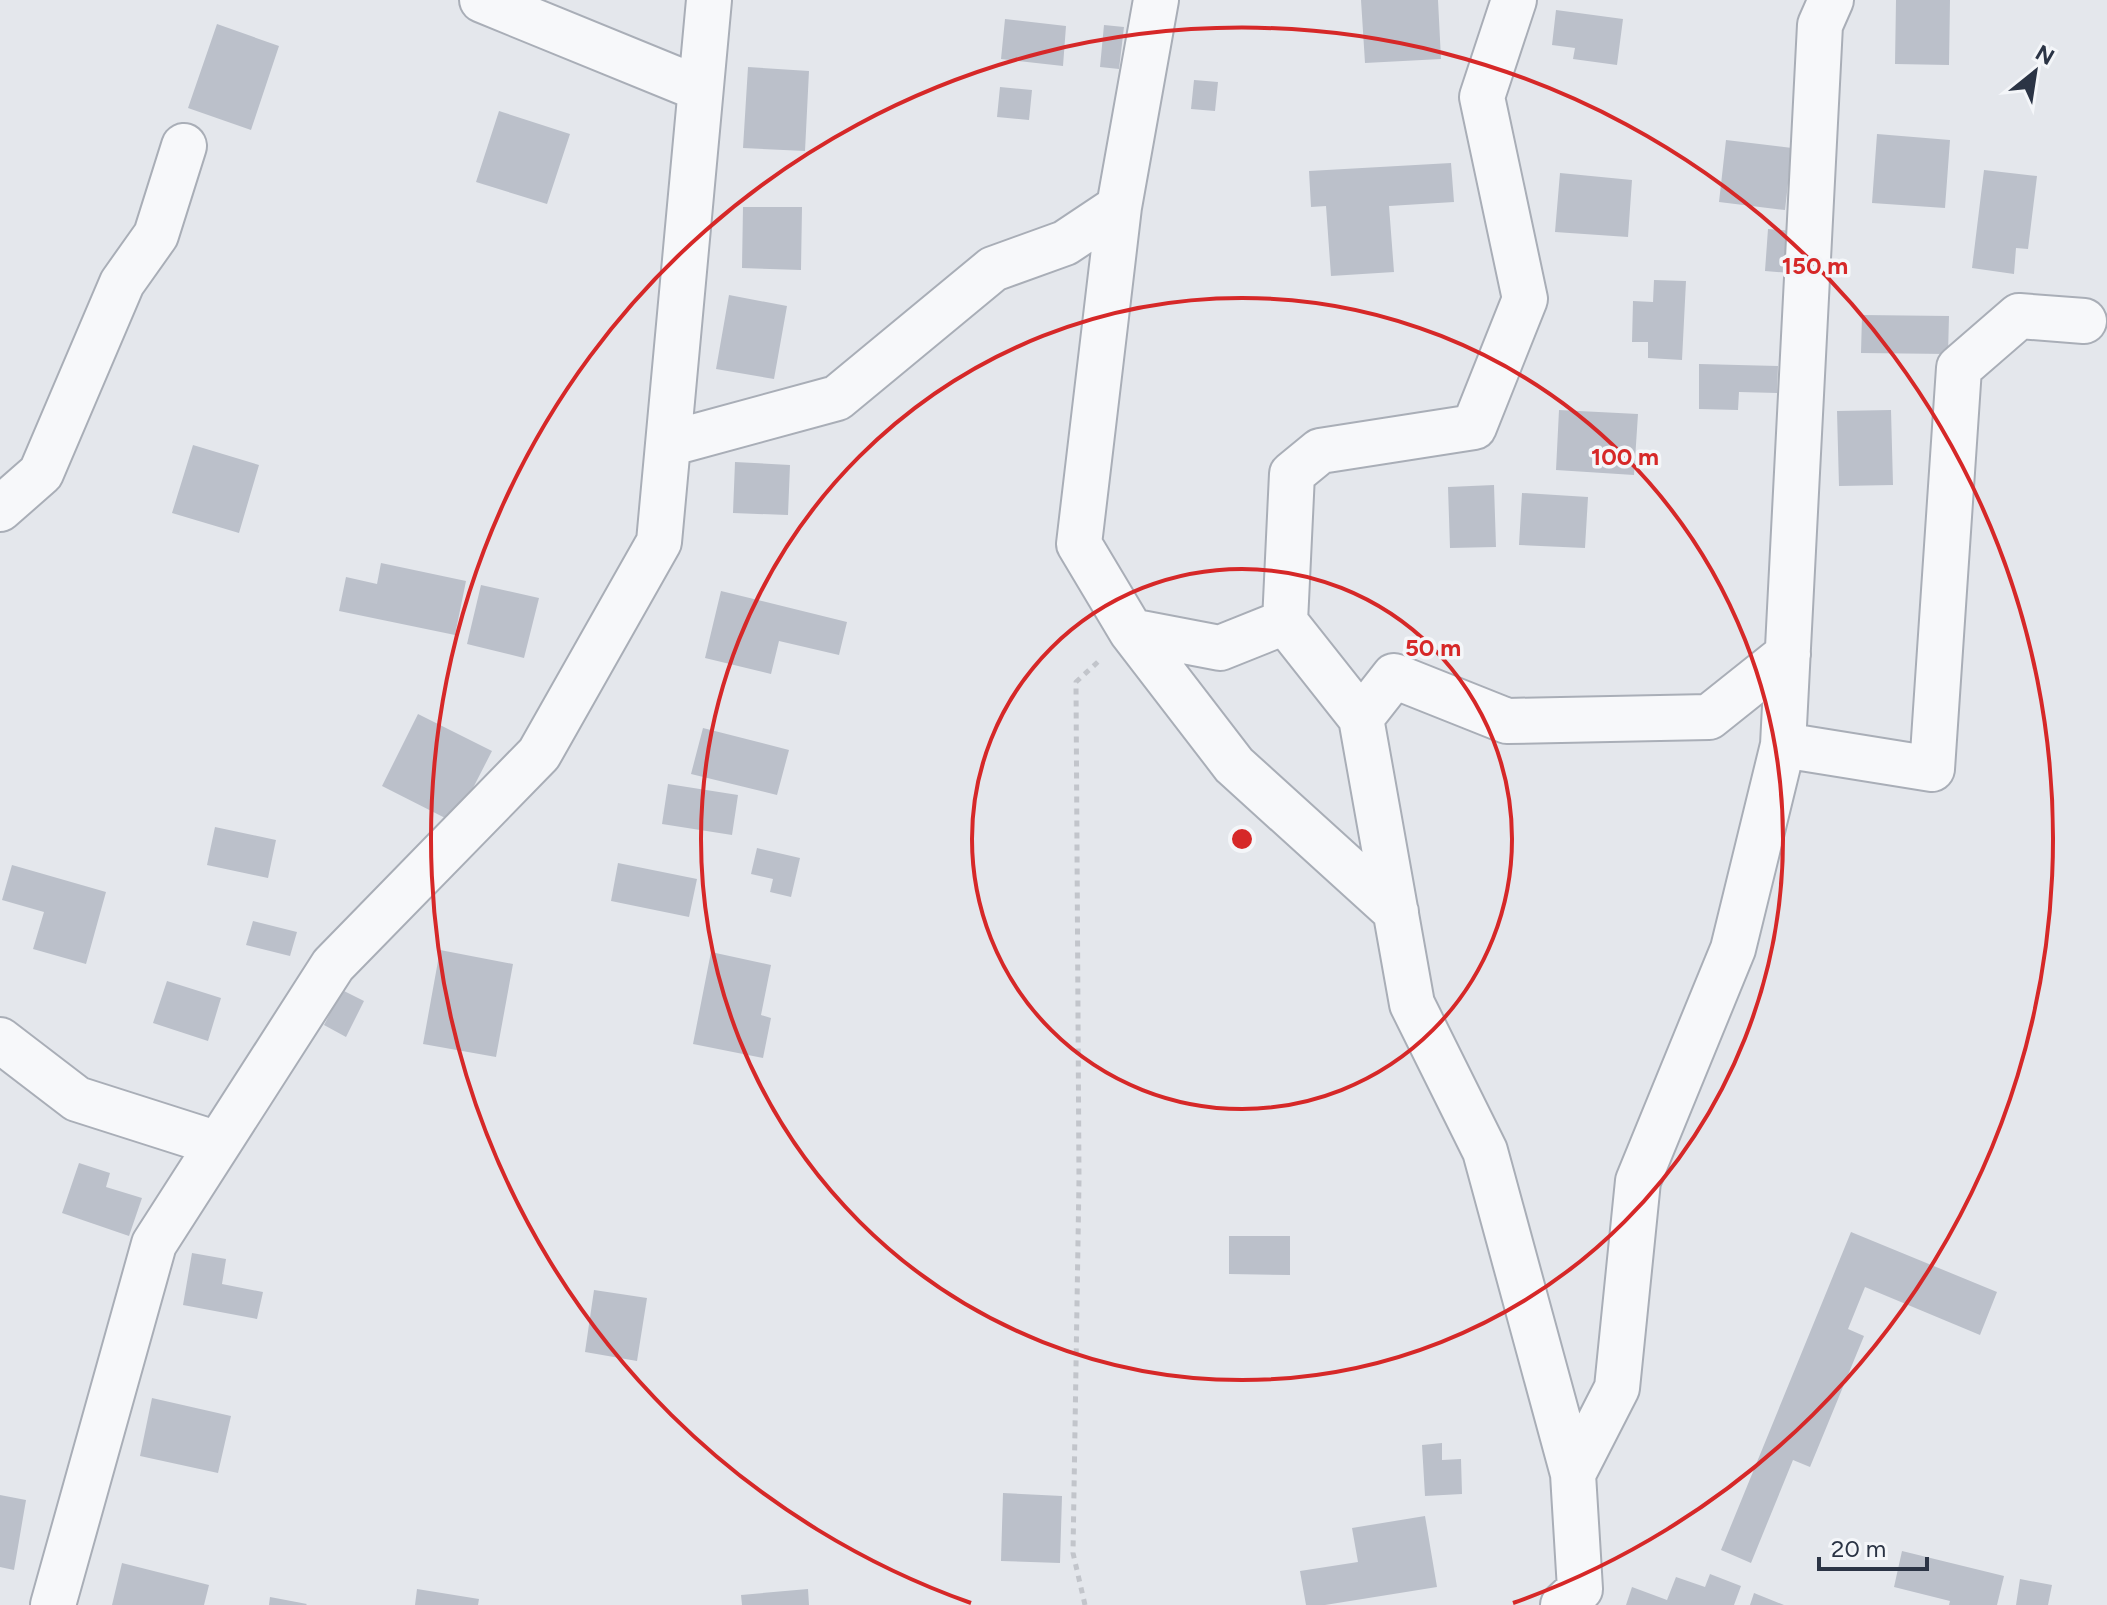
<svg xmlns="http://www.w3.org/2000/svg" width="2107" height="1605" font-family="Figtree,sans-serif">
  <rect width="100%" height="100%" fill="#e4e7ec"/>
  <path fill="#bbc0ca" d="M1361 0H1438L1441 59 1365 63Z
    M1896 0H1950L1949 65 1895 64Z
    M1556 10 1623 19 1617 65 1573 59 1575 48 1552 45Z
    M1005 19 1066 26 1063 66 1001 59Z
    M217 24 279 46 251 130 188 108Z
    M1104 25 1124 27 1119 69 1100 67Z
    M748 67 809 71 805 151 743 148Z
    M1194 80 1218 82 1215 111 1191 109Z
    M1000 87 1032 90 1029 120 997 117Z
    M499 111 570 134 547 204 476 182Z
    M1877 134 1950 140 1945 208 1872 203Z
    M1726 140 1792 148 1785 210 1719 202Z
    M1451 163 1454 202 1389 206 1394 272 1331 276 1326 206 1311 207 1309 171Z
    M1984 170 2037 176 2028 249 2016 248 2014 274 1972 268Z
    M1560 173 1632 180 1628 237 1555 232Z
    M743 207H802L801 270 742 268Z
    M1768 229 1793 231 1790 273 1765 271Z
    M1654 280 1686 281 1682 360 1648 358V342H1632L1633 301 1653 302Z
    M729 295 787 306 774 379 716 369Z
    M1862 315 1949 316 1948 354 1861 353Z
    M1699 364 1778 366 1777 393 1739 392 1738 410 1699 409Z
    M1559 410 1638 414 1634 475 1556 470Z
    M1891 410 1893 485 1839 486 1837 411Z
    M193 445 259 465 239 533 172 513Z
    M735 462 790 465 788 515 733 513Z
    M1494 485 1496 547 1450 548 1448 487Z
    M1522 493 1588 497 1585 548 1519 545Z
    M381 563 466 581 455 635 339 611 346 577 377 584Z
    M481 585 539 598 524 658 467 644Z
    M721 591 847 622 839 655 779 641 771 674 705 658Z
    M418 714 492 751 455 823 382 786Z
    M703 728 789 750 777 795 691 774Z
    M668 784 738 795 732 835 662 824Z
    M215 827 276 840 268 878 207 865Z
    M757 848 800 858 791 897 770 892 773 879 751 874Z
    M618 863 697 879 689 917 611 901Z
    M12 865 106 892 86 964 33 949 44 912 2 900Z
    M253 921 297 932 290 956 246 945Z
    M440 950 513 964 496 1057 423 1044Z
    M711 952 771 965 761 1015 771 1018 763 1058 693 1044Z
    M167 981 221 998 208 1041 153 1023Z
    M342 990 364 1001 346 1037 324 1025Z
    M79 1163 110 1173 106 1187 142 1198 129 1236 62 1213Z
    M1851 1232 1997 1292 1980 1335 1865 1287 1848 1329 1864 1336 1810 1467 1793 1460 1751 1563 1721 1550Z
    M1229 1236H1290V1275L1229 1274Z
    M192 1253 226 1259 222 1284 263 1292 257 1319 183 1305Z
    M594 1290 647 1298 637 1361 585 1352Z
    M152 1398 231 1416 218 1473 140 1456Z
    M1442 1443V1460L1461 1459 1462 1494 1425 1496 1422 1445Z
    M1003 1493 1062 1496 1060 1563 1001 1561Z
    M0 1495 26 1500 14 1570 0 1567Z
    M1425 1516 1437 1587 1325 1605H1306L1300 1571 1358 1562 1352 1528Z
    M1902 1551 2004 1576 1997 1605H1949L1950 1601 1894 1587Z
    M122 1563 209 1585 204 1605H112Z
    M1710 1574 1741 1586 1734 1605H1626L1632 1587 1667 1600 1676 1577 1705 1587Z
    M2020 1579 2052 1585 2048 1605H2016Z
    M417 1589 479 1599 478 1605H415Z
    M808 1589 809 1605H742L741 1595Z
    M1754 1593 1784 1605H1750Z
    M270 1597 307 1604 306 1605H269Z"/>
  <g fill="none" stroke-linecap="round" stroke-linejoin="round">
    <defs>
      <path id="minor" d="M482 0 700 89
        M1514 0 1482 97 1525 299 1474 427 1320 451 1292 474 1285 622 1361 718 1412 1004 1485 1151 1573 1474 1580 1589 1563 1605
        M1119 207 1079 544 1131 631 1234 765 1396 912
        M668 444 837 398 993 269 1065 243 1119 207 1156 0
        M0 509 41 473 122 283 156 235 184 146
        M1131 631 1220 648 1285 622
        M1361 718 1394 676 1507 721 1709 717 1788 654
        M1783 745 1932 769 1959 368 2019 316 2084 321
        M0 1040 77 1099 218 1144
        M1573 1474 1617 1388 1638 1181 1733 949 1783 745 1820 25 1831 0
        M53 1605 154 1244 333 965 539 754 659 542 709 0"/>
    </defs>
    <use href="#minor" stroke="#a9aeb7" stroke-width="48"/>
    <path stroke="#c2c5cb" stroke-width="5" stroke-dasharray="6 6" stroke-linecap="butt" d="M1085 1605 1073 1553 1079 1180 1076 682 1101 659"/>
    <use href="#minor" stroke="#f7f8fa" stroke-width="44"/>
  </g>
  <g fill="none" stroke="#d62828" stroke-width="4">
    <circle cx="1242" cy="839" r="270"/>
    <circle cx="1242" cy="839" r="541"/>
    <path d="M971 1603A811 811 0 1 1 1513 1603"/>
  </g>
  <circle cx="1242" cy="839" r="12" fill="#d62828" stroke="#f4f6f9" stroke-width="4"/>
  <g font-size="24" text-anchor="middle" font-weight="bold" fill="#d62828" stroke="#f4f6f9" stroke-width="7" stroke-linejoin="round" paint-order="stroke">
    <text x="1815" y="274">150 m</text>
    <text x="1625" y="465">100 m</text>
    <text x="1433" y="656">50 m</text>
  </g>
  <g transform="translate(2035 72) rotate(30)" stroke="#f4f6f9" stroke-width="6" paint-order="stroke">
  <path d="M0-6L14 30L0 20L-14 30Z" fill="#2b3445"/>
  <text y="-12" font-size="22" font-weight="bold" text-anchor="middle" fill="#2b3445">N</text>
  </g>
  <path d="M1819 1557v12h108v-12" fill="none" stroke="#2b3445" stroke-width="4"/>
  <text x="1831" y="1557" font-size="24" fill="#2b3445" stroke="#f4f6f9" stroke-width="6" paint-order="stroke">20 m</text>
</svg>
